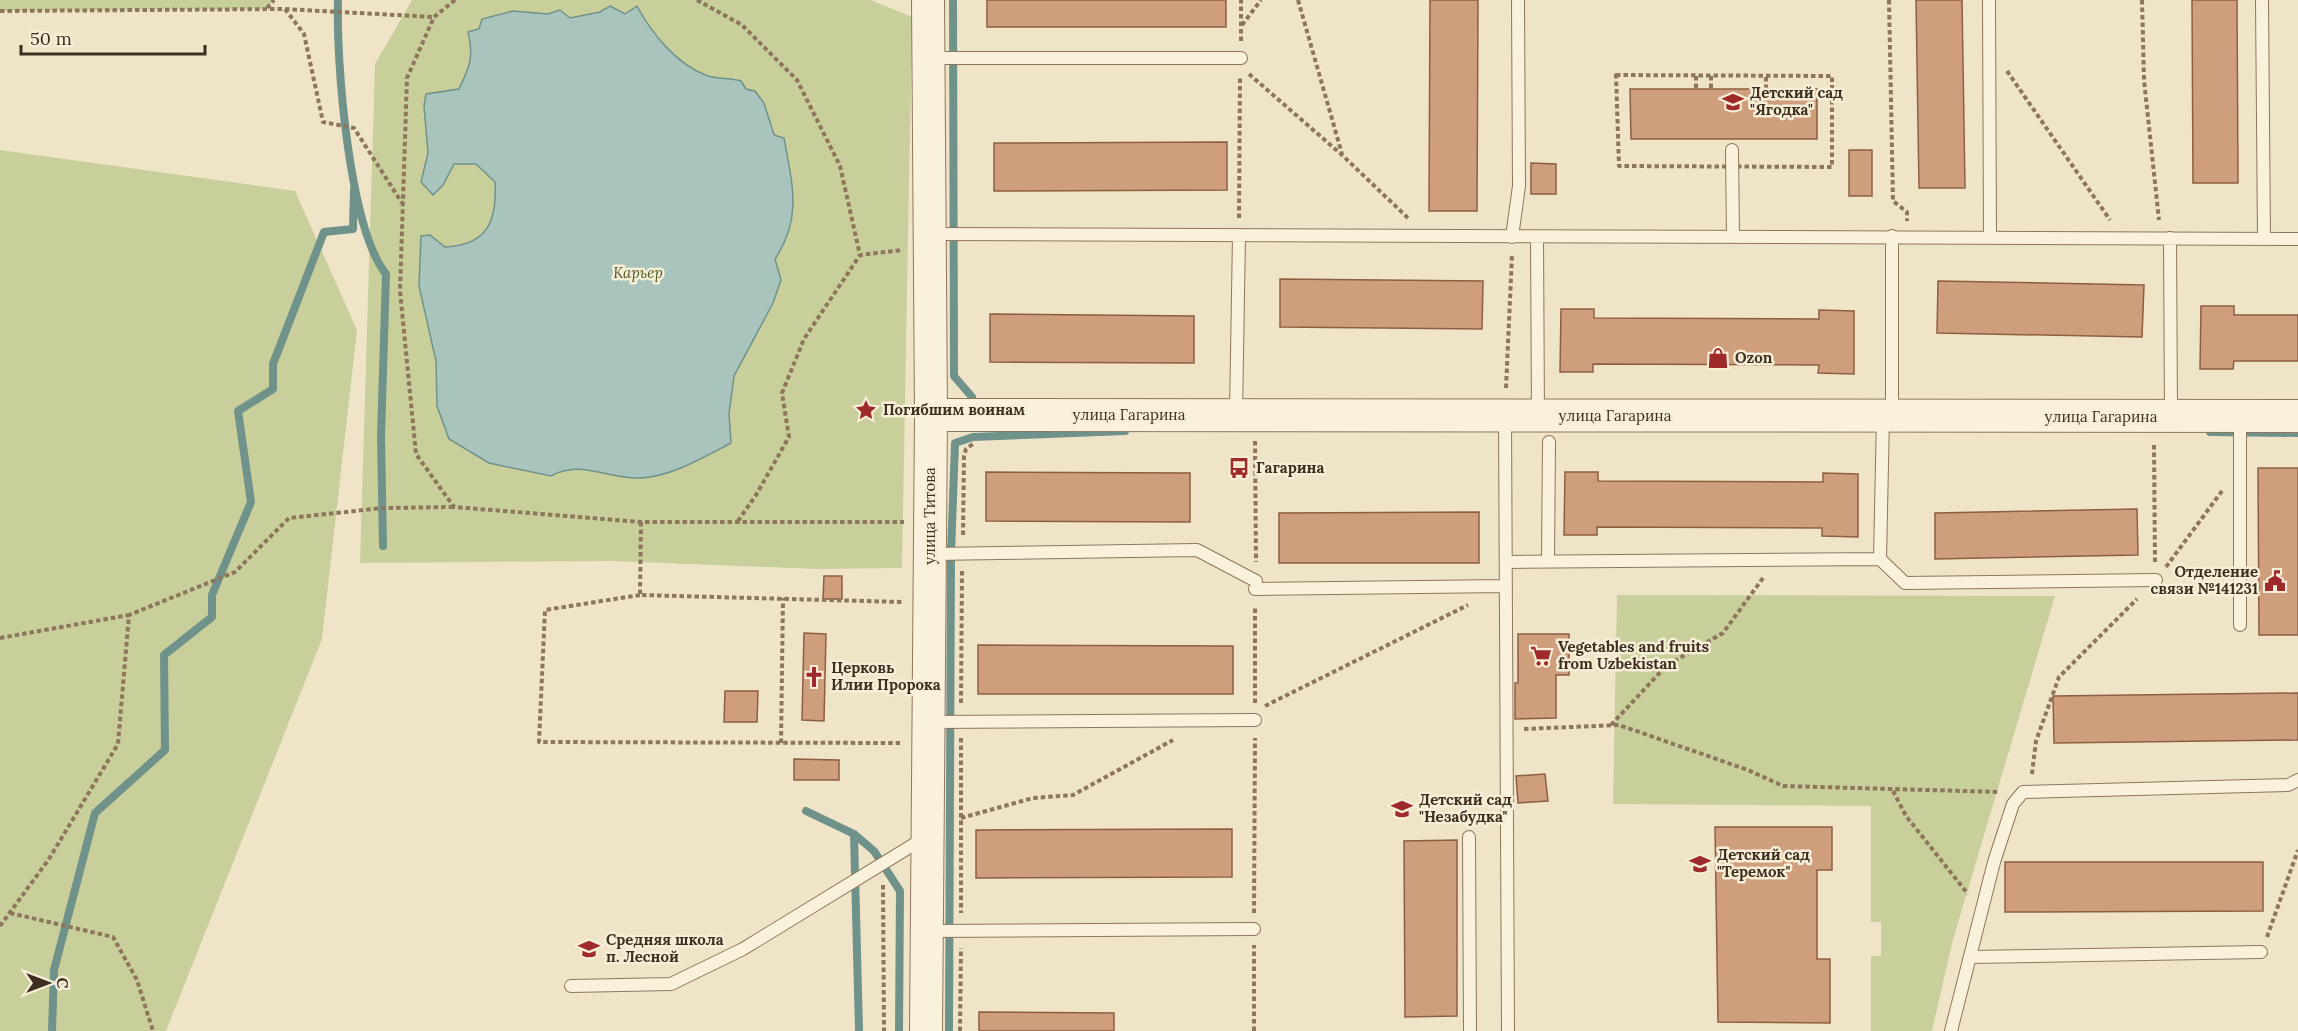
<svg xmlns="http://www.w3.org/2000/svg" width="2298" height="1031" font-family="Lora,serif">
  <rect width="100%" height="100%" fill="#f0e4c8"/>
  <path fill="#c9cf9b" d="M0 0H274L266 9 0 11Z
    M412 0H871L912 17 902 568 817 569 613 561 360 563 375 64Z
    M0 150 295 191 357 330 322 639 166 1031H0Z
    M1617 595 2055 596 1952 943 1932 1031H1871V956H1881V922H1871V806L1613 804Z"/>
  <path fill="#a9c4bc" stroke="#6f938a" stroke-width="1.5" d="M610 6 625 14 637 6C652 34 677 65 708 76 718 79 731 78 741 81L746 89 755 91 764 103 774 135 784 138C792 184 803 217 775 259L781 280 773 303 734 376 729 414 731 443C704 457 673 476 641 478 609 480 581 459 551 476L489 463 449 439 437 406 436 361 419 286 421 236 430 235 445 247C488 245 497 221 495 182L476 164H454L443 185 433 195 421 182 428 153 424 106 426 94 459 89C470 66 474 57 468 32L479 29 482 19 513 11 548 14 560 10 570 18 600 12Z"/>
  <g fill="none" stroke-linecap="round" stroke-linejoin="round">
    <path stroke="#6f938a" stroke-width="8" d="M338 0C336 62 349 228 386 274L381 436 383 546
      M953 0 954 376 972 397
      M2210 432 2298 433
      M806 811 854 834 874 851 900 891 899 1031
      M854 834 859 1031
      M52 1031 54 970 95 813 165 750 164 655 212 617V595L251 502 238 411 273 389V364L324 232 353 229 354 189
      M949 1031 951 554 955 443 973 437 1125 431"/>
  </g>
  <path fill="#cf9f7d" stroke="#8d5f41" stroke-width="1.5" d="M987 0H1226V27H987Z
    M1430 0H1478L1477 211H1429Z
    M1916 0H1962L1965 188H1919Z
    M2192 0H2237L2238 183H2193Z
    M1630 89H1817V139H1631Z
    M1227 142V190L994 191V143Z
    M1849 150H1872V196H1849Z
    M1531 163 1556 164V194H1531Z
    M1280 279 1483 281 1482 329 1280 327Z
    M1938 281 2144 285 2142 337 1937 333Z
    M2201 306H2234V315H2298V361H2234L2233 369H2200Z
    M1561 309H1594V318L1819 319V310L1854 311V374L1818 373 1819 365 1593 364V372H1560Z
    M990 314 1194 316V363L990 362Z
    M2258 468H2298V635H2259Z
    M986 472 1190 473V522L986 521Z
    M1565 472H1598V481L1823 482V473L1858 474V537L1822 536V528L1597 527V535H1564Z
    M2137 509 2138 555 1935 559V513Z
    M1479 512V563H1279V513Z
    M824 576H842V599H823Z
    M804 633 826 634 824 721 802 720Z
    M1518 634H1569V675H1556V718L1515 719V683H1518Z
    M978 645 1233 646V694H978Z
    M725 691H758L757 722H724Z
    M2298 693V740L2054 743 2053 696Z
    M794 759 839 760V780H794Z
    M1545 774 1548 801 1518 803 1516 776Z
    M1715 827H1832V870H1817V959H1830V1023L1718 1022Z
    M1232 829V877L976 878V830Z
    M1457 840V1016L1405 1017 1404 841Z
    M2005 862H2263V911L2005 912Z
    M979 1012 1114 1013V1031H979Z"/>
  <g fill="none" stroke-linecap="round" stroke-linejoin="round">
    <defs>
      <path id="service" d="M1989 0 1990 238
        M2262 0 2264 239
        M930 58H1241
        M1732 150 1733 236
        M931 234 2298 239
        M1512 237 1519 186 1518 0
        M1537 237 1538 415
        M2170 238 2171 414
        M1236 414 1239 235
        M1892 415V236
        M1883 416 1880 559 1905 583 2156 580
        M1505 417 1508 1031
        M932 554 1197 550 1256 581
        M1548 561 1549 442
        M1507 562 1880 559
        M1255 589 1506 586
        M2240 625V417
        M929 722 1255 720
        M1469 837 1470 1031
        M928 931 1254 929
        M1970 957 2261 952
        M571 986 671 984 743 949 926 837
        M1951 1031 1994 862 2013 804 2023 792 2288 785 2298 780"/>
      <path id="tertiary" d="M931 415 2298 416
        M926 1031 931 415 928 0"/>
    </defs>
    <use href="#service" stroke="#8d765c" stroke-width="14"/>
    <use href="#tertiary" stroke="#8d765c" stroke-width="34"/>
    <path stroke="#8d765c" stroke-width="4" stroke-dasharray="4.5 3" stroke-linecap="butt" d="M455 0 434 17 407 78 400 291 416 454 454 507 641 522H904
      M697 0 742 25 797 80 840 166 860 255 902 250
      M1298 0 1342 154
      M1889 0 1893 201 1907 212V221
      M2142 0 2144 80 2159 220
      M267 8 274 0
      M285 9 304 34 323 122 354 128 402 203
      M0 11 284 9 434 17
      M1242 25 1261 0
      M1241 41V0
      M2007 71 2110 220
      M1249 74 1342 155 1408 218
      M1616 75 1832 76V167L1619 166Z
      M1696 76V89
      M1711 76V89
      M1766 89V76
      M1239 218 1240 76
      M1506 388 1512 255
      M1255 441 1256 562
      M2154 445 2155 564
      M738 521 756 495 789 437 782 393 804 339 860 255
      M641 522 640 595 902 602
      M963 535 964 456 966 449 973 444
      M2166 567 2222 491
      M640 595 545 610 539 742 900 743
      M0 638 129 615
      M961 703 962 570
      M1255 703V606
      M1265 706 1468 605
      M1611 725 1666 666 1723 633 1763 578
      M1524 729 1619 725 1748 770 1783 786 2000 792
      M961 738V913
      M781 743 783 598
      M2032 774 2036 741 2059 677 2137 599
      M1893 791 1906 816 1968 894
      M961 818 1033 798 1073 795 1173 740
      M883 885 884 1031
      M10 913 113 937 137 980 153 1031
      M1254 913 1255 738
      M0 926 49 859 118 744 129 615 235 572 289 518 383 508 453 507
      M2267 937 2298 850
      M960 1031 961 948
      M1254 1031V945"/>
    <use href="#service" stroke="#faf1dc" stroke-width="12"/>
    <use href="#tertiary" stroke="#faf1dc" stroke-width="32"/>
  </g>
  <defs>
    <symbol id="school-bare" viewBox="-9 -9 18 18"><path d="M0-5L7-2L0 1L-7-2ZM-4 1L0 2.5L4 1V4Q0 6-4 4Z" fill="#9e2a2b" stroke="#f7eed8" stroke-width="2.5" paint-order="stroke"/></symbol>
    <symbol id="shop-bare" viewBox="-9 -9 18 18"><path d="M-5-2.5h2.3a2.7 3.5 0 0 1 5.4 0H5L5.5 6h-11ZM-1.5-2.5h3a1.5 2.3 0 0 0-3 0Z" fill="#9e2a2b" stroke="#f7eed8" stroke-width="2.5" paint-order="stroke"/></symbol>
    <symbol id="sight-bare" viewBox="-9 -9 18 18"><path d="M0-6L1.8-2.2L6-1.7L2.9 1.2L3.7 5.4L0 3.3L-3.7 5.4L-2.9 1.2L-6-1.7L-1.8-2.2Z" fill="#9e2a2b" stroke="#f7eed8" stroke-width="2.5" paint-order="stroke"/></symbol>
    <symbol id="bus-bare" viewBox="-9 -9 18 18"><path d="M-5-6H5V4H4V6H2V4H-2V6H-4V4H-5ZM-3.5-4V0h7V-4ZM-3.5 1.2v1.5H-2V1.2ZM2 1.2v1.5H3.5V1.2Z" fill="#9e2a2b" stroke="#f7eed8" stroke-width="2.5" paint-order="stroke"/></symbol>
    <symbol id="civic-bare" viewBox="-9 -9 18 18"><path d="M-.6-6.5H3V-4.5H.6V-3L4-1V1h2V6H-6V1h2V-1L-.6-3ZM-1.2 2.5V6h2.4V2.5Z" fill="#9e2a2b" stroke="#f7eed8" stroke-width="2.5" paint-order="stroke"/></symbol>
    <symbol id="supermarket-bare" viewBox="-9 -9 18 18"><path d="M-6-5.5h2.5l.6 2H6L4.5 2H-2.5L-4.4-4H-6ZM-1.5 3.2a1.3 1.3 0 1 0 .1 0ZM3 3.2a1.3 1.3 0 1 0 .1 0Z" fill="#9e2a2b" stroke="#f7eed8" stroke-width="2.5" paint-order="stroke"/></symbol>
    <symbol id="church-bare" viewBox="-9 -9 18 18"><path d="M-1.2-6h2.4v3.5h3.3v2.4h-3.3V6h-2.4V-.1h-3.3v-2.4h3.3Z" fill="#9e2a2b" stroke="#f7eed8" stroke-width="2.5" paint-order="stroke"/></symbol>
  </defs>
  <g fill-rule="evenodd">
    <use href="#school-bare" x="1718" y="87" width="30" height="30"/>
    <use href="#shop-bare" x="1703" y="343" width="30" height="30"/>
    <use href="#sight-bare" x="851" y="395" width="30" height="30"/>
    <use href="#bus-bare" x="1224" y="453" width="30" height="30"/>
    <use href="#civic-bare" x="2260" y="566" width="30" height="30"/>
    <use href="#supermarket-bare" x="1526" y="641" width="30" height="30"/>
    <use href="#church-bare" x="799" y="662" width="30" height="30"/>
    <use href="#school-bare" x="1387" y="794" width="30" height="30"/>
    <use href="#school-bare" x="1685" y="849" width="30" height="30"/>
    <use href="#school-bare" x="574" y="934" width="30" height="30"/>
  </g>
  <g text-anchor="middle" stroke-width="5" stroke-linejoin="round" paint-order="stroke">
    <g font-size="15" font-weight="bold" fill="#3d2e20" stroke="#f7eed8" text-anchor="start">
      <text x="1750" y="98">Детский сад<tspan x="1750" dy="17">"Ягодка"</tspan></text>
      <text x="1735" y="363">Ozon</text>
      <text x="883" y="415">Погибшим воинам</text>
      <text x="1256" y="473">Гагарина</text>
      <text x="2258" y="577" text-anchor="end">Отделение<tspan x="2258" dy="17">связи №141231</tspan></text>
      <text x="1558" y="652">Vegetables and fruits<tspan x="1558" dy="17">from Uzbekistan</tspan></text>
      <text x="831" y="673">Церковь<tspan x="831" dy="17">Илии Пророка</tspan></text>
      <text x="1419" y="805">Детский сад<tspan x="1419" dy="17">"Незабудка"</tspan></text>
      <text x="1717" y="860">Детский сад<tspan x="1717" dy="17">"Теремок"</tspan></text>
      <text x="606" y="945">Средняя школа<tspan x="606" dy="17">п. Лесной</tspan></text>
    </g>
    <g font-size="15" font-style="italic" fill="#4d5a26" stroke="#f7eed8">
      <text x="638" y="278">Карьер</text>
    </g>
    <g font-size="15" fill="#3d2e20" stroke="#f7eed8">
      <text x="1129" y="420">улица Гагарина</text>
      <text x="1615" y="421">улица Гагарина</text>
      <text x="2101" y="422">улица Гагарина</text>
      <text transform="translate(930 516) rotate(-90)" y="5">улица Титова</text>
    </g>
  </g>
  <g transform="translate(48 983) rotate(90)" stroke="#f7eed8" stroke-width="4.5" paint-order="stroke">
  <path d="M0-4.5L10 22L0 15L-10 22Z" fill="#3d2e20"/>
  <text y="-9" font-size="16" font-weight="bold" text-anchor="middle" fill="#3d2e20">С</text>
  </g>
  <path d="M21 45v9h184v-9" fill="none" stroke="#3d2e20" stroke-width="3"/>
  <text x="30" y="45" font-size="18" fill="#3d2e20" stroke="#f7eed8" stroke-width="4.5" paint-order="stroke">50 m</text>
</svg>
